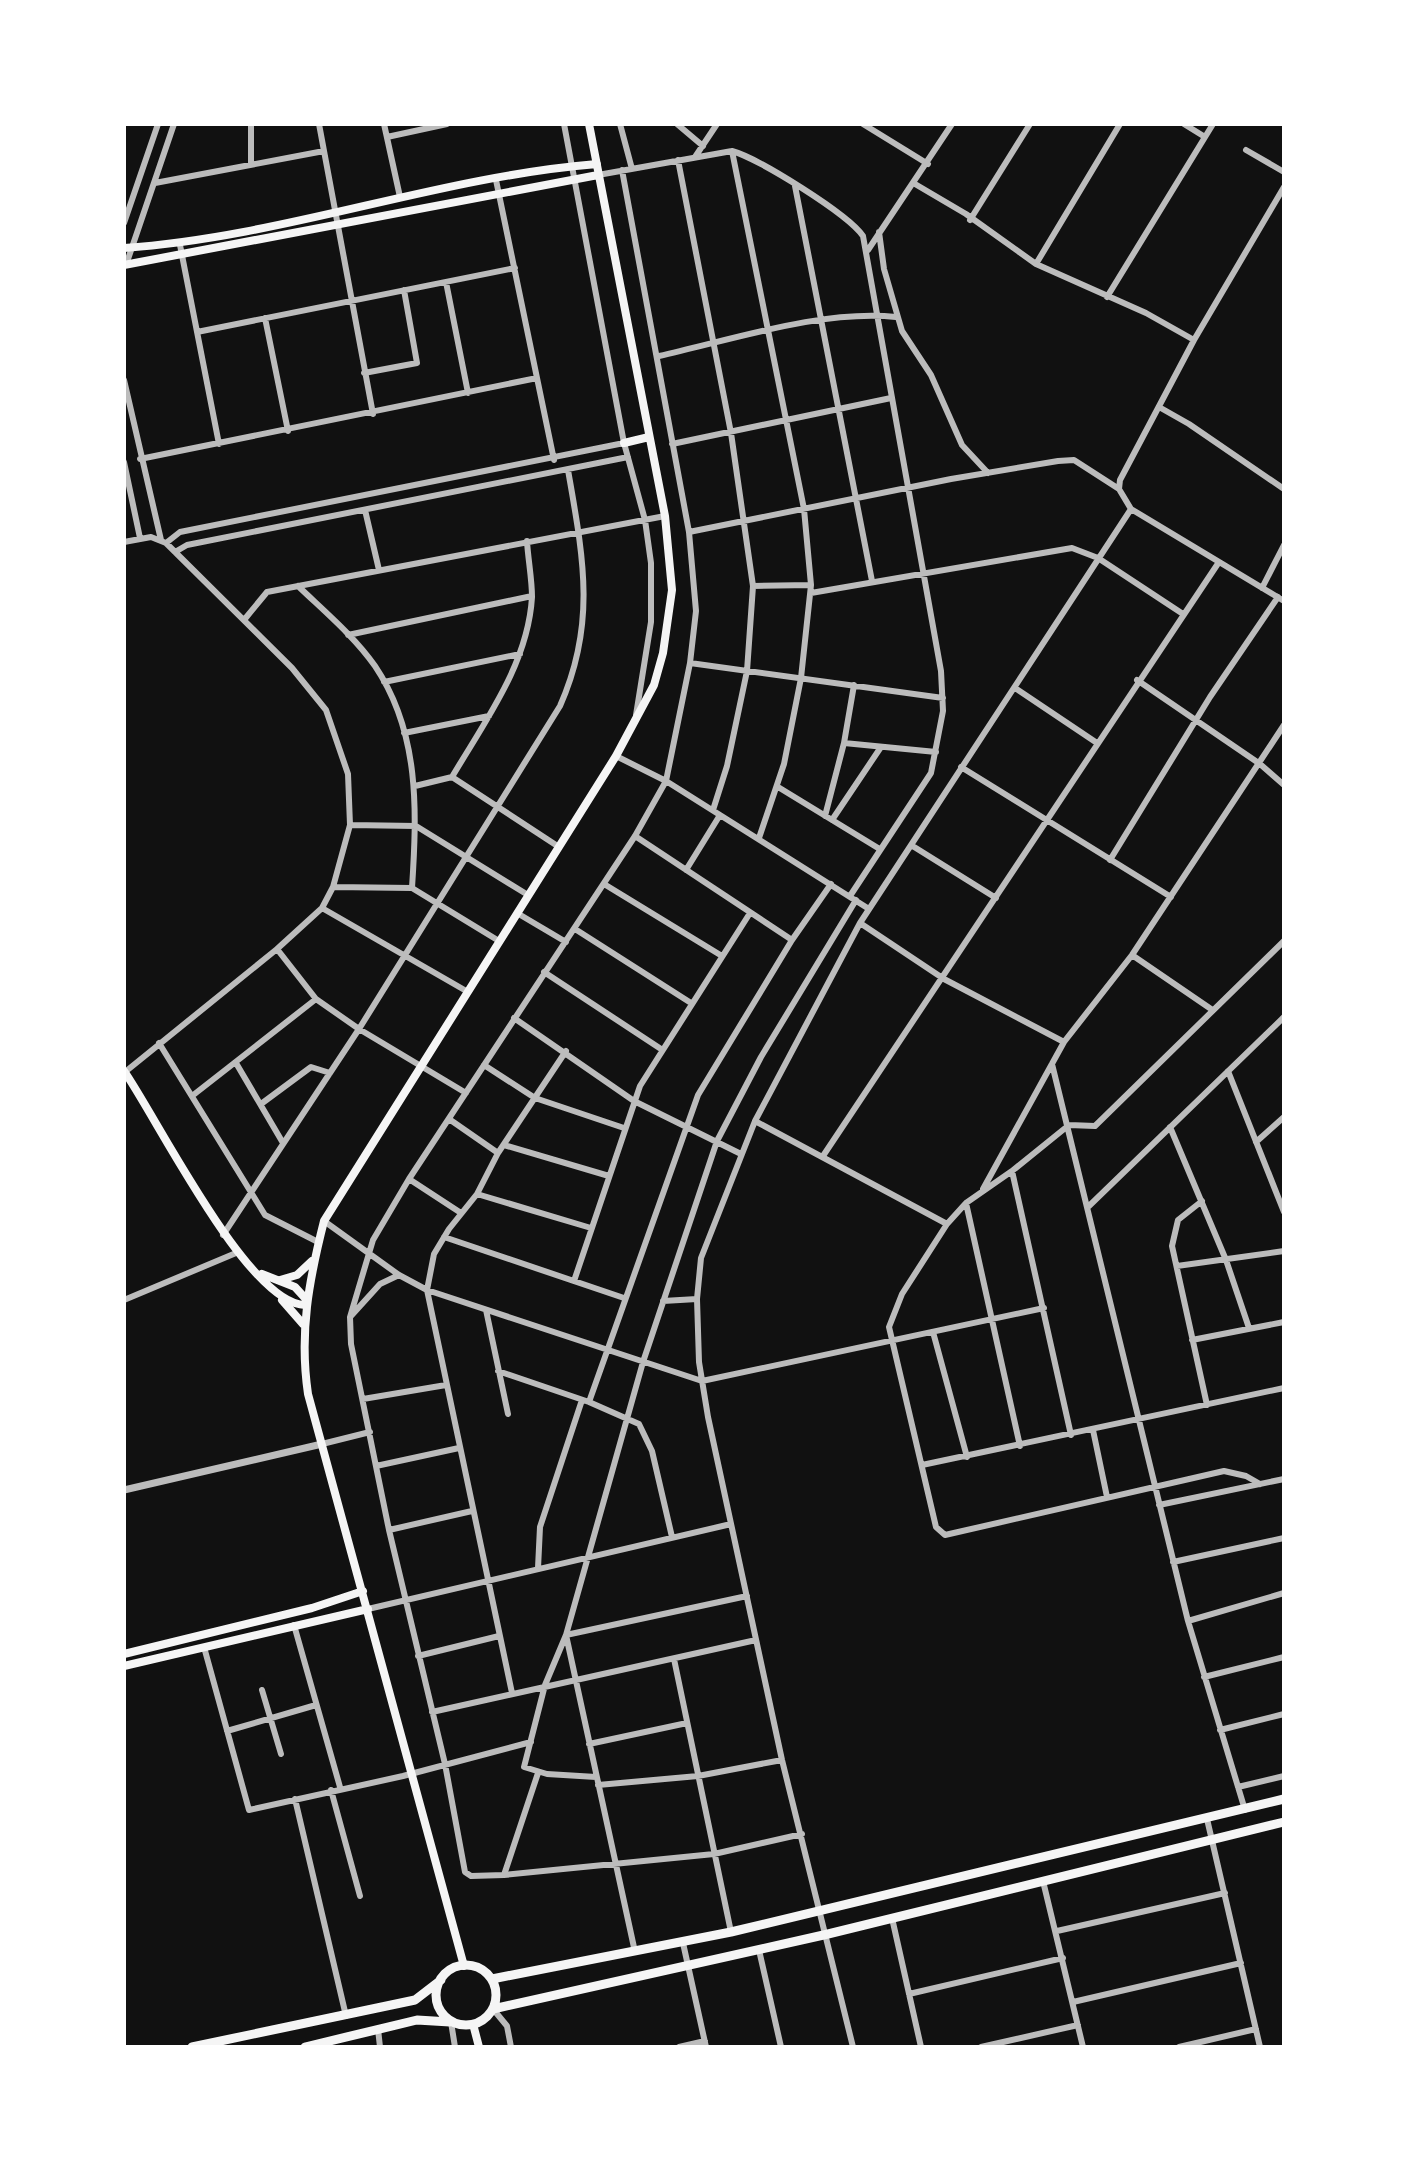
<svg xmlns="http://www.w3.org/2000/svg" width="1408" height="2171" font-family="'Alegreya Sans',sans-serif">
  <rect width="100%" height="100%" fill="#111"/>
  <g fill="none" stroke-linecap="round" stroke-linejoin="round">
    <path stroke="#bcbcbc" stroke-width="6" d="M319 124 373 414
      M384 124 400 197
      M564 124 624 443 645 520 651 563V622L636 715
      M620 124 632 169
      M677 124 703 146
      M863 124 928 164
      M1184 124 1205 137
      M387 137 447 124
      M1246 150 1284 172
      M732 151 804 509 811 585 801 678 784 764 759 838
      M695 157 717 124
      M678 160 731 433 753 586 747 671 727 766 713 810
      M251 163V124
      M622 170 689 532 696 611 690 663 666 781 635 836 409 1179 373 1240 350 1317 351 1344 389 1530 445 1764 465 1872 471 1876 504 1875 714 1854 802 1834
      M598 175 732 151C758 158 848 214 863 236L941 671 943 711 931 773 850 896
      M496 180 554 460
      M155 183 324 151
      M915 184 966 214 1036 264 1146 313 1194 340
      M795 186 872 581
      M970 220 1030 124
      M124 223 158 124
      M879 232 884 269 902 331 931 375 962 445 988 473
      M180 245 219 444
      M868 250 952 124
      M1036 264 1120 124
      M126 265 174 124
      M446 282 468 393
      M1107 297 1213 124
      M265 318 288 431
      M197 332 515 268
      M659 356C731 340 824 309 896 317
      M364 373 417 363 404 290
      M124 380 161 540
      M1159 407 1189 424 1284 489
      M672 444 891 398
      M140 459 537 378
      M124 462 140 538
      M1131 509 1119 489 1120 480 1194 340 1284 187
      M365 510 379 570
      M689 532 951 479 1058 461 1074 460 1119 489
      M527 541C528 559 532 579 532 597 528 664 485 721 452 777L559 847
      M124 542 151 537 166 543 292 668 326 710 348 774 350 825 333 887 322 908 277 949 125 1072
      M166 543 180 532 624 443
      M175 552 187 545 628 457
      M298 586C324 611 354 636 375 666 420 733 417 811 412 888
      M753 586 811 585
      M1262 588 1284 545
      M811 593 1072 548 1098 558 1183 614
      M244 620 267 592 665 516
      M348 635 532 596
      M690 663 943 698
      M1137 680 1260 764 1284 785
      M384 682 520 654
      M1015 688 1097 743
      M404 733 489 716
      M844 743 936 752
      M616 756 666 781 869 909
      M961 767 1171 897
      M415 786 452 777
      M778 787 878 848
      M825 816 844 743 854 685
      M832 820 881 747
      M350 825 416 826 528 895
      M635 836 792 940
      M911 845 996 898
      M1110 860 1210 697 1278 597
      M686 870 720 815
      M604 884 722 956
      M333 887 412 888 499 941
      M322 908 468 992
      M517 913 566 942
      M860 923 944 979 1064 1042
      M575 929 691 1003
      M277 949 316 999 359 1029 466 1093
      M1132 955 1211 1009
      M544 972 661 1049
      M514 1018 634 1101 741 1154
      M159 1043 265 1215 318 1242
      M236 1063 283 1143
      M1052 1064 1188 1621 1245 1810
      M484 1065 535 1098 624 1128
      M1228 1071 1284 1212
      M192 1096 316 999
      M261 1104 311 1067 330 1073
      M449 1119 498 1153
      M755 1121 947 1224
      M1170 1127 1226 1260 1249 1328
      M1256 1142 1284 1117
      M504 1145 609 1176
      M823 1156 1219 562
      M1012 1171 1069 1125 1095 1126 1284 941
      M409 1179 461 1213
      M983 1189 1064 1042 1132 955 1284 725
      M477 1194 591 1228
      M1202 1201 1178 1220 1172 1246 1207 1405
      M966 1203 947 1224 902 1294 889 1327 936 1527 945 1535 1224 1471 1246 1476 1260 1484
      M1089 1206 1284 1017
      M324 1221 399 1275 427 1290 702 1381 1044 1308
      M223 1235 359 1029 560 706C597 623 583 556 568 470
      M444 1237 624 1298
      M1177 1266 1284 1251
      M574 1281 640 1086 750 913
      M124 1300 236 1253
      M663 1301 697 1299
      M486 1310 508 1414
      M351 1316 380 1284 399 1275
      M933 1332 967 1457
      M1192 1340 1284 1322
      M498 1371 589 1402 639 1424 652 1451 672 1537
      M363 1399 446 1385
      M589 1402 698 1095 792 940 831 884
      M1093 1430 1107 1497
      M322 1444 370 1432
      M1020 1446 966 1203 1012 1171 1071 1435
      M922 1465 1284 1388
      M376 1466 459 1448
      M1159 1505 1284 1479
      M389 1530 472 1511
      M1173 1562 1284 1538
      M538 1568 540 1527 582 1400
      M368 1609 731 1524
      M1188 1621 1284 1593
      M294 1625 340 1787
      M204 1647 249 1810 403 1776 531 1742
      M418 1656 499 1636
      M674 1659 731 1932
      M1204 1677 1284 1657
      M262 1690 281 1754
      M512 1693 427 1290 434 1254 449 1229 477 1194 498 1153 566 1051
      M432 1712 756 1640
      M1220 1730 1284 1714
      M227 1731 316 1705
      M589 1744 687 1723
      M596 1777 547 1774 524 1767 545 1685 566 1635 747 1596
      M598 1785 698 1776 782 1760
      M1238 1787 1284 1776
      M331 1790 360 1896
      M295 1799 346 2016
      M1207 1819 1260 2047
      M504 1875 538 1773
      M1043 1881 1083 2047
      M892 1918 921 2047
      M1057 1931 1225 1893
      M683 1943 706 2047
      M759 1950 781 2047
      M635 1952 566 1635 643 1362 717 1141 761 1057 856 900
      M909 1994 1063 1958
      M1073 2002 1241 1963
      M493 2009 507 2026 511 2047
      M451 2022 455 2047
      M378 2029 380 2047
      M679 2047 705 2041
      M853 2047 782 1760 708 1417 699 1362 697 1299 701 1258 755 1121 860 923 1131 509 1284 601
      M981 2047 1078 2025
      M1179 2047 1256 2029"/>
    <path stroke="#bcbcbc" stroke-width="7" d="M124 1490 322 1444"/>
    <path stroke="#f5f5f5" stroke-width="8" d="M124 248C284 237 437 177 597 164
      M124 265 598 175
      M624 443 649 437
      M124 1071C157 1118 248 1304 305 1305
      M262 1274 295 1287 305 1298
      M280 1280 297 1275 312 1261
      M282 1300 303 1324
      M124 1654 312 1608 363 1591
      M124 1666 368 1609
      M464 1966 308 1394C299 1333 309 1280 324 1221L616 756 654 685 663 653 672 590 665 516 589 124
      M473 2024 479 2047"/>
    <path stroke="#f5f5f5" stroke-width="9" d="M436 1995a30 30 0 1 1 60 0a30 30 0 1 1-60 0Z
      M492 1979 731 1932 1284 1799
      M493 2009 828 1934 1284 1822
      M192 2047 415 2000 441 1980
      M305 2047 417 2020 450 2022"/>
  </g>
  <rect width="1408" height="2171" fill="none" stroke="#ffffff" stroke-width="252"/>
</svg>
